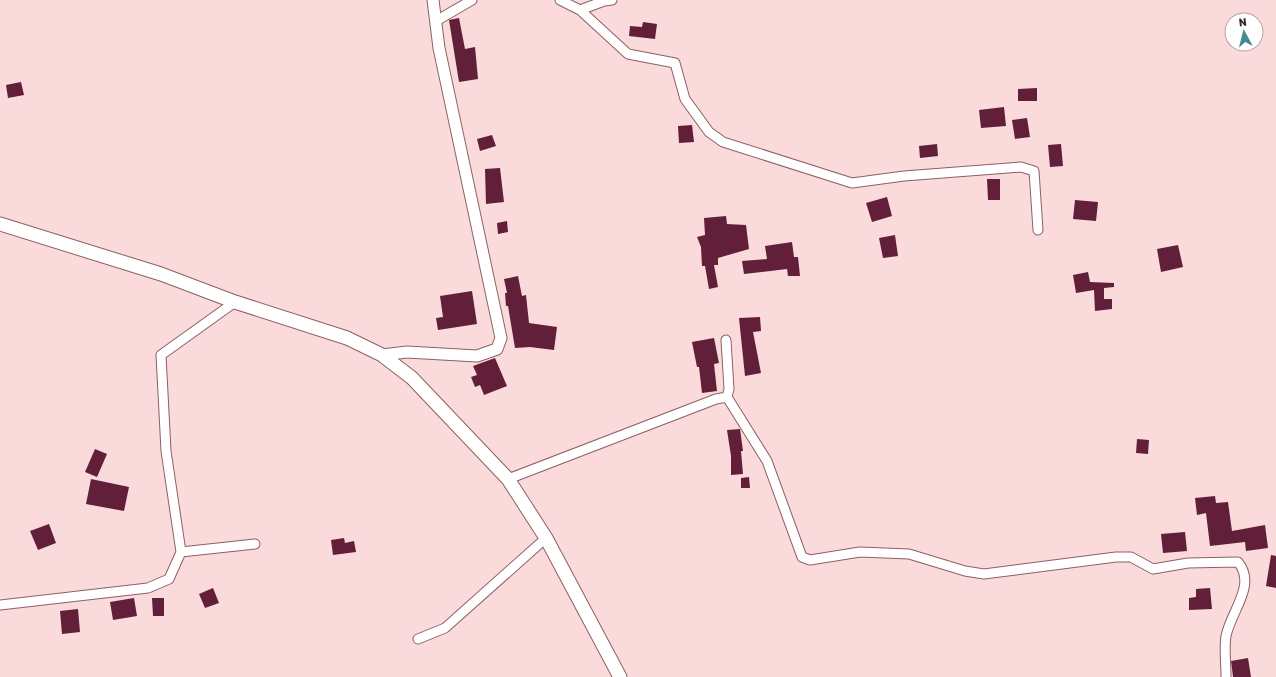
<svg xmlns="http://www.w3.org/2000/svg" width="1276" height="677" font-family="Rubik,sans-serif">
  <rect width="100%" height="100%" fill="#fadada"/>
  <path fill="#611f3a" d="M459 18 465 49 475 47 478 79 459 82 449 20Z
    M643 22 657 24 655 39 629 36 630 26 642 27Z
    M21 82 24 95 8 98 6 85Z
    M1037 88V101H1018V89Z
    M1004 107 1006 126 981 128 979 110Z
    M1027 118 1030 137 1015 139 1012 120Z
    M692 125 694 142 679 143 678 126Z
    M492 135 496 146 480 151 477 139Z
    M937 144 938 156 920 158 919 146Z
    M1061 144 1063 166 1050 167 1048 145Z
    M500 168 504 202 486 204 485 169Z
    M987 179H1000V200H988Z
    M887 197 892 216 872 222 866 203Z
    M1075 200 1098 202 1096 221 1073 219Z
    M726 216 727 224 746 225 749 249 718 258V265H714L718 287 709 289 705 266H702L701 247 697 237 705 235 704 218Z
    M507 221 508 232 498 234 497 223Z
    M895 235 898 256 883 258 879 238Z
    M792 242 794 257H798L800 276H788L787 269 744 274 742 261 767 259 765 246Z
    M1178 245 1183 267 1161 272 1157 249Z
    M1088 272 1090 282 1114 283V287L1104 288V299H1112V309L1095 311 1094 290 1076 293 1073 275Z
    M518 276 522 296 526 295 529 323 557 327 554 350 530 347 515 348 508 306H506L505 293H507L504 279Z
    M472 291 477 324 438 330 436 318 443 317 440 296Z
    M760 317 761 331 753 332 761 373 745 376 739 318Z
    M714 338 719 363 714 364 717 391 702 393 699 367H697L692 342Z
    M495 358 507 386 484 395 480 385 475 387 471 377 477 375 473 366Z
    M740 429 743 451H741L743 474 731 475V456L727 430Z
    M1137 439 1149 440 1148 454 1136 453Z
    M95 449 107 454 97 477 85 472Z
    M749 477 750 488H741V478Z
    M91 479 129 487 124 511 86 504Z
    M1215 496 1216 503 1228 502 1232 531 1265 525 1268 548 1246 551 1245 542 1210 546 1206 513 1197 515 1195 498Z
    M49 524 56 543 38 550 30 531Z
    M1185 532 1187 551 1163 553 1161 534Z
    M344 538 345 543 354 541 356 552 333 555 331 540Z
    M1271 555 1276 556V588L1266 586Z
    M213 588 219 603 205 608 199 594Z
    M1210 588 1212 609 1189 610V598L1196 597V589Z
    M134 598 137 616 113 620 110 602Z
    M152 598H164V616H153Z
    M78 609 80 632 62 634 60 611Z
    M1248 658 1251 677H1233L1231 661Z"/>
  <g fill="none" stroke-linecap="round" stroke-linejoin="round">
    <defs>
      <path id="minor" d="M560 0 580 10 628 54 675 63 685 99 709 132 723 142 852 183 904 176 1021 167 1034 171 1038 230
        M580 10 604 1 612 0
        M436 21 472 0
        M726 340 729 389 727 397
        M727 397 767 461 802 557 810 560 860 552 909 554 965 571 984 574 1116 557H1131L1153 569 1188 563 1238 562C1257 585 1231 611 1226 636 1224 648 1226 663 1226 676
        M508 479 716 399 727 397
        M181 552 255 544
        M0 605 148 588 169 579 181 552 166 451 161 355 235 302
        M418 639 445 628 546 538"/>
      <path id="tertiary" d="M382 355 407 352 477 356 497 349 501 338 439 48 433 0"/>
      <path id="secondary" d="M0 224 161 274 235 302 347 338 382 355 412 378 508 479 546 538 620 677"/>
    </defs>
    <use href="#minor" stroke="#8d6061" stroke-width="11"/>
    <use href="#tertiary" stroke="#8d6061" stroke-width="13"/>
    <use href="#secondary" stroke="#8d6061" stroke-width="15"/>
    <use href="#minor" stroke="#fff" stroke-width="9"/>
    <use href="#tertiary" stroke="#fff" stroke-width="11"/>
    <use href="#secondary" stroke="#fff" stroke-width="13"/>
  </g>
  <g transform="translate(1244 32) rotate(353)"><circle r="19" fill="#ffffff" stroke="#b1a9a9"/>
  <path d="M0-3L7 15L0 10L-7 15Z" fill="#438b8d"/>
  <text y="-6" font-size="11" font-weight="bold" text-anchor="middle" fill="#3b2728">N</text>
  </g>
</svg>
